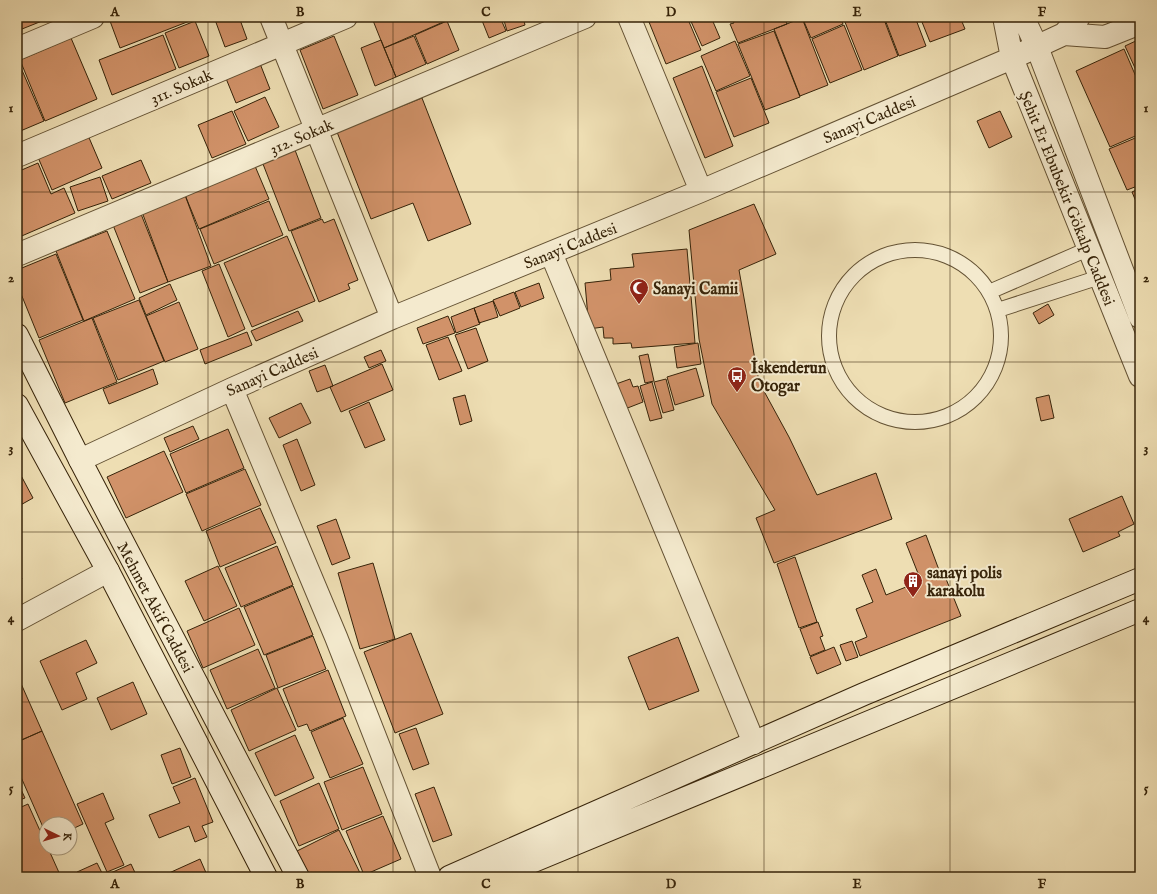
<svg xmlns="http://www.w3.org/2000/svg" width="1157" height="894" font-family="'IM FELL English',serif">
  <rect width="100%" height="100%" fill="#eedeb3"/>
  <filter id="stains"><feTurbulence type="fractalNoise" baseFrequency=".005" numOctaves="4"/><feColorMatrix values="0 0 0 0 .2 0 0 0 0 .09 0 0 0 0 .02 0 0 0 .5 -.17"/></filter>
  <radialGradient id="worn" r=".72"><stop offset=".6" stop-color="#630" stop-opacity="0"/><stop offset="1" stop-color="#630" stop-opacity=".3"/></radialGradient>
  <path fill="#d19269" stroke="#362309" d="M17 17H46L47 19 17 31Z
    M122 17H200L120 48 110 21Z
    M214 17H239L247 39 225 47Z
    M375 17H449L450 19 384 48 372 18Z
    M483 17H500L506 31 489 38 481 18Z
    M503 17H523L525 25 507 31Z
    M647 17H687L701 50 666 64Z
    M689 17H711L720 38 702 46Z
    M731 17H784L787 24 738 43 730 24 734 23Z
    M802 17H840L843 24 811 38Z
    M843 17H883L898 56 864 70Z
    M884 17H915L926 46 899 56Z
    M920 17H960L965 29 930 42Z
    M802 18 828 85 800 96 774 29Z
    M195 21 209 56 179 68 165 33Z
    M447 21 459 50 427 64 415 35Z
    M844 25 862 70 830 83 812 39Z
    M774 31 800 97 765 110 738 44Z
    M163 35 176 69 112 95 99 60Z
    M334 36 358 95 323 109 300 50Z
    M414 36 426 64 396 77 384 48Z
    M71 38 97 99 45 121 20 60Z
    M1140 39V79L1125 46Z
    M381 40 396 77 375 86 361 48Z
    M735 41 750 76 716 91 701 56Z
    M1124 49 1140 86V134L1110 147 1076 71Z
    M17 61H18L44 121 18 132Z
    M259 61 270 89 236 103 225 76Z
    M702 66 733 146 705 158 673 78Z
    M751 78 769 123 734 137 716 92Z
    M265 97 279 127 248 141 234 111Z
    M422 98 471 224 428 241 413 203 371 219 337 132Z
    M232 111 246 144 212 158 198 125Z
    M1000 111 1012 137 989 148 977 121Z
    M87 133 102 168 52 190 37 155Z
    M1140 136V185L1127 190 1109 149Z
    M295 150 321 218 289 231 263 164Z
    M141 160 151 183 112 199 102 176Z
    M38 163 51 194 64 188 75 213 17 238V172Z
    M255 166 269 199 199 229 185 195Z
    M100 177 108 201 78 211 70 187Z
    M1140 188V211L1132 192Z
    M185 195 211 266 168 282 142 212Z
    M269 201 283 235 214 264 200 229Z
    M754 204 776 254 739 270 759 382 789 437 817 495 876 473 892 519 774 563 756 518 775 510 712 404 699 339 689 230Z
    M141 214 168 282 140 293 113 225Z
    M322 219 324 223 334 219 358 280 348 284 350 289 319 302 291 231Z
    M107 231 135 299 84 321 56 251Z
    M287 236 315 301 252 327 224 263Z
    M687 249 695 343 632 348 631 343 613 344V338H604L603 327 589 329 585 283 611 280 610 269 634 267 632 254Z
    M56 254 83 320 39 338 17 284V270Z
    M219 264 245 329 228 337 202 271Z
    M539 283 544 298 521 307 515 292Z
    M170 284 177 300 146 315 139 298Z
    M514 292 520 308 500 316 493 300Z
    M139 300 164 361 118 380 93 318Z
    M493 301 498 317 479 323 474 308Z
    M179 302 198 349 165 362 146 316Z
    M1048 304 1054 315 1039 324 1033 313Z
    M474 308 480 324 456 333 451 317Z
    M298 311 303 321 256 341 251 331Z
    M448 316 455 333 423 344 417 328Z
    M92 318 117 382 65 403 39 340Z
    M476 328 488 361 468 369 455 335Z
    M247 332 252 345 205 364 200 350Z
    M448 337 462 371 439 380 426 345Z
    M698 343 701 364 677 368 674 347Z
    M381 350 386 361 369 368 364 357Z
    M648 354 654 381 645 383 639 356Z
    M382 364 393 390 341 412 330 387Z
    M325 365 333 386 317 392 309 371Z
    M696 368 704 396 675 405 667 377Z
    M153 369 158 384 109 404 103 389Z
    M630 379 633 387 638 386 643 402 625 409 616 384Z
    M666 379 674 410 663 413 654 382Z
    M652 382 662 418 650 421 640 386Z
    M465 395 472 421 460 425 453 398Z
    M1049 395 1054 418 1041 421 1036 398Z
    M369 402 385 440 365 448 349 411Z
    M301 403 311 423 279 438 269 418Z
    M193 426 199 439 170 452 164 438Z
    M228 429 244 468 186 493 170 454Z
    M297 439 315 485 301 491 283 445Z
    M164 451 183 492 126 518 107 477Z
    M17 468 33 498 17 507Z
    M245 469 261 505 202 531 186 494Z
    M1122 496 1134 524 1118 532 1120 536 1083 552 1069 519Z
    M260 508 276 543 220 567 206 531Z
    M336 519 350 558 332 565 317 526Z
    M926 535 939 570 942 569 961 616 860 656 855 642 867 637 856 609 873 602 862 575 876 569 886 595 921 581 906 543Z
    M277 546 293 585 241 607 225 568Z
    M795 557 817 622 799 628 777 564Z
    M373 563 395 639 360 649 338 573Z
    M218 566 237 606 204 621 185 581Z
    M17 569 22 579 17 582Z
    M293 586 313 635 264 655 244 607Z
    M239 608 255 645 203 668 187 631Z
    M818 622 823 636 820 637 825 650 810 656 800 629Z
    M411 633 443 714 395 733 364 652Z
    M313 636 326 669 278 688 266 655Z
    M678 637 699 691 649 710 628 657Z
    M86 640 97 663 76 673 87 699 62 710 40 661Z
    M852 641 858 657 846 661 840 645Z
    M834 647 841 664 817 674 810 657Z
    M258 649 275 688 227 709 210 670Z
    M328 670 346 716 310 731 307 724 298 727 283 689Z
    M19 679 42 731 17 742V680Z
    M133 682 147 714 111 730 97 698Z
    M277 688 296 730 249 751 231 710Z
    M343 718 363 764 330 778 311 732Z
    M416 728 429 764 413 770 399 734Z
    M42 731 83 824 70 830V824H46V834L17 768V742Z
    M295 735 314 778 275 796 255 753Z
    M180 748 191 777 172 784 161 755Z
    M363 767 382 814 342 830 324 782Z
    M195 778 213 822 202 826 207 837 195 842 189 826 159 838 149 815 180 803 173 787Z
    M17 781 25 798 17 801Z
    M319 783 339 829 299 846 280 801Z
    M434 787 452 835 433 842 415 794Z
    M103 793 114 819 105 823 124 865 107 872 77 804Z
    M28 804 46 844V848H48L61 877H17V809Z
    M383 816 401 859 364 875 346 831Z
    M339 830 362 877H310L297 851Z
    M200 859 207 875 203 877H170L169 873Z
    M97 863 104 877H79L77 872Z
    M131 864 137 877H107L106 875Z"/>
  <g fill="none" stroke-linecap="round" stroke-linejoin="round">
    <defs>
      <path id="lane" d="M829 336a86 86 0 1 1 172 0a86 86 0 1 1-172 0Z
        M989 292 1088 249
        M998 310 1100 277"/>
      <path id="street" d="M271 17 392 318
        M629 17 701 191
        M1004 17 1012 58 1140 376
        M1023 17 1037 47 1140 317
        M1064 34 1105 37 1140 23
        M17 49 93 17
        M17 156 346 17
        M551 253 754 743
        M17 255 585 17
        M232 389 336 637 430 877
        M80 460 232 389 392 318 701 191 1012 58 1064 34 1079 17
        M17 620 108 571"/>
      <path id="secondary" d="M17 335 80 460 298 877
        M17 405 108 571 266 877
        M449 877 864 694 1140 579
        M495 877 1140 610"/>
    </defs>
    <use href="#lane" stroke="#645234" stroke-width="16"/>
    <use href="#street" stroke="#645234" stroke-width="24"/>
    <use href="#secondary" stroke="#362309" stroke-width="24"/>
    <use href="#lane" stroke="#f4eace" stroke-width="14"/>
    <use href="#street" stroke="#f4eace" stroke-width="22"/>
    <use href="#secondary" stroke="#f4eace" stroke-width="22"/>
  </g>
  <path fill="none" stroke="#362309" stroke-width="1" stroke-opacity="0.55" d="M208 17V877M393 17V877M578 17V877M764 17V877M950 17V877M17 192H1140M17 362H1140M17 532H1140M17 702H1140"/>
  <defs>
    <symbol id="mosque-pin" viewBox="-11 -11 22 30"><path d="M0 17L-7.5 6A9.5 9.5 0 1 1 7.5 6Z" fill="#8f2418" stroke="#f4eace"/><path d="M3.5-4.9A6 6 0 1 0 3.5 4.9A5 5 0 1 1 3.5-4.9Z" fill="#fff"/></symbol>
    <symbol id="bus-pin" viewBox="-11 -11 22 30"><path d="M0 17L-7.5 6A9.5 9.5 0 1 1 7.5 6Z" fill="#8f2418" stroke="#f4eace"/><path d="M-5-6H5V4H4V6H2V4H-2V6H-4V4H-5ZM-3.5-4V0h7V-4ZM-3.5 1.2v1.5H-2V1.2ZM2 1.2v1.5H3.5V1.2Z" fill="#fff"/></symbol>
    <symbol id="building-pin" viewBox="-11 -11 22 30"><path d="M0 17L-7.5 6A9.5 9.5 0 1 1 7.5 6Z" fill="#8f2418" stroke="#f4eace"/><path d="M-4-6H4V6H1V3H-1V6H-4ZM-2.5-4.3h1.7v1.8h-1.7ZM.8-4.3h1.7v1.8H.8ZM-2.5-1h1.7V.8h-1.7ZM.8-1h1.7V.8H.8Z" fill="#fff"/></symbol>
  </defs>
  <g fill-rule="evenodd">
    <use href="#mosque-pin" x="628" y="277" width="22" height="30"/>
    <use href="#bus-pin" x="726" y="365" width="22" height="30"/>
    <use href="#building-pin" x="902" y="570" width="22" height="30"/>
  </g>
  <g text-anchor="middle" stroke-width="4" stroke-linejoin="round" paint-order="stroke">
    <g font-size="16" fill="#362309" stroke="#f4eace">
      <text transform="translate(181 86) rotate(-23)" y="6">311. Sokak</text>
      <text transform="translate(869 119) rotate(-23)" y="6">Sanayi Caddesi</text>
      <text transform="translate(301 136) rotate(-23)" y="6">312. Sokak</text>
      <text transform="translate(1068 198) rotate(68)" y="6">Şehit Er Ebubekir Gökalp Caddesi</text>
      <text transform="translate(570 245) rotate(-22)" y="6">Sanayi Caddesi</text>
      <text transform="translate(272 371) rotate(-24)" y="6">Sanayi Caddesi</text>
      <text transform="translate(156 607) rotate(62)" y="6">Mehmet Akif Caddesi</text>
    </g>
    <g font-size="16" font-weight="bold" fill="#362309" stroke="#f4eace" text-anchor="start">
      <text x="653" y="294">Sanayi Camii</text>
      <text x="751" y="373">İskenderun<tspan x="751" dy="18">Otogar</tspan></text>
      <text x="927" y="578">sanayi polis<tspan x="927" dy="18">karakolu</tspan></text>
    </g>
  </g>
  <rect width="1157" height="894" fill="none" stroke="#eedeb3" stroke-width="44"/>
  <g transform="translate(58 836) rotate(95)"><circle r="19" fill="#f4eace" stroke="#a89a7f"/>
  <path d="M0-3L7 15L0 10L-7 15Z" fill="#8f2418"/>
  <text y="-6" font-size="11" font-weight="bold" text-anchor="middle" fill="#362309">K</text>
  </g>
  <rect x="22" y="22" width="1113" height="850" fill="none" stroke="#362309" stroke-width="1.5"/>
  <g font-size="13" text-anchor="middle" font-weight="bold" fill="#362309">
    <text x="115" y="16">A</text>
    <text x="300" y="16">B</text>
    <text x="486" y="16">C</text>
    <text x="671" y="16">D</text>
    <text x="857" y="16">E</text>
    <text x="1042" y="16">F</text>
    <text x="11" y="112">1</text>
    <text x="1146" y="112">1</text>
    <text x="11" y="282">2</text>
    <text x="1146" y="282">2</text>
    <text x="11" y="452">3</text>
    <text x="1146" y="452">3</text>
    <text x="11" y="622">4</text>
    <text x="1146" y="622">4</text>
    <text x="11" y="792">5</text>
    <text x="1146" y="792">5</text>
    <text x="115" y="888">A</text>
    <text x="300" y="888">B</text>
    <text x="486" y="888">C</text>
    <text x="671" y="888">D</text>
    <text x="857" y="888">E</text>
    <text x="1042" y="888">F</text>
  </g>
  <rect width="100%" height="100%" filter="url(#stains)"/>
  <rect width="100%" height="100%" fill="url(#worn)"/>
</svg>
